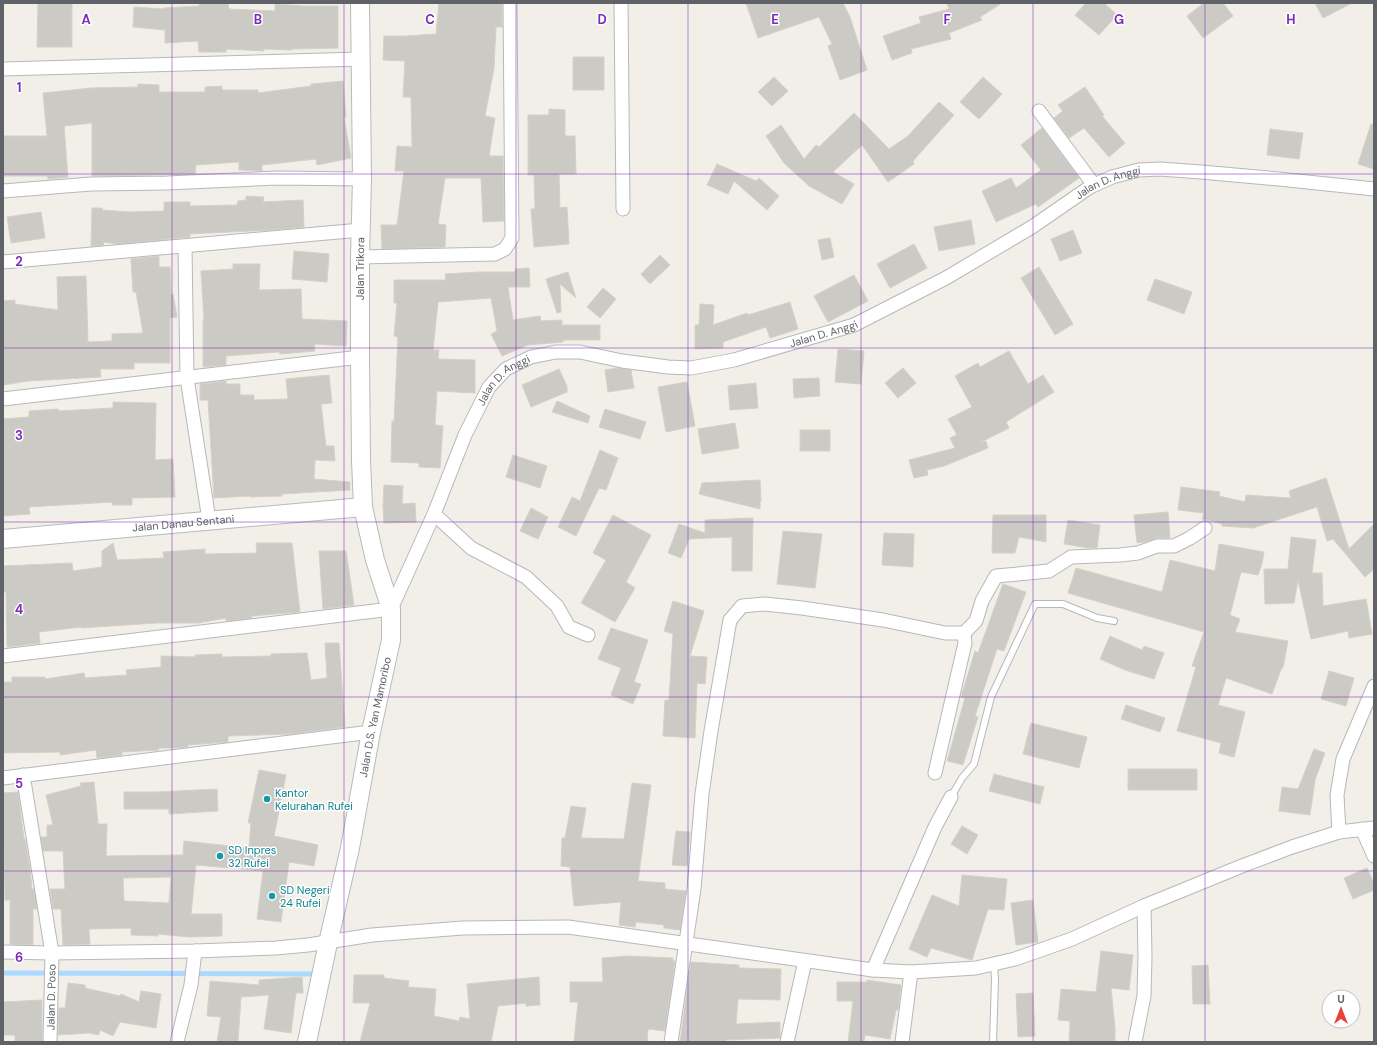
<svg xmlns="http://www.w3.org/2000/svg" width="1377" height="1045" font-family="'DM Sans',sans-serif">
  <rect width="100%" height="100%" fill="#f1efe8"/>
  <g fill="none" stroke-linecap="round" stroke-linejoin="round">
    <path stroke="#aadaff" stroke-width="5" d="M3 973 313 974"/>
  </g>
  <path fill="#cccac5" stroke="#d6d1c6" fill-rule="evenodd" d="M38 3H72V47H37Z
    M199 3H228L229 9 275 11V4L304 6H338V48L292 49V50L264 49V51L226 49V52H199L198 41 165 43V30L133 27 134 7 164 9V8L199 6Z
    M439 3H502V27H496L494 68 485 116 495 118 489 156H503L504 221 483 222 481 178H445L438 224 446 225 445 247 382 249 381 225H397L404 171H395L397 146 412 147 411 97H403L405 61 383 60 384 36H406L436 34Z
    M746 3H843L850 17 867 70 840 80 828 46 832 44 819 17 758 38Z
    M947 3H1002L980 17 982 20 949 33 951 39 911 49 912 53 892 60 883 36 921 23 919 17 949 9Z
    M1086 3H1104L1117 15 1099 35 1075 15Z
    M1204 3H1223L1233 16 1203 38 1187 16Z
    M1315 3H1352L1323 18Z
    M573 57H604V90H573Z
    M774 77 788 91 772 106 758 92Z
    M983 77 1002 94 979 119 960 102Z
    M343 81 346 117H344L351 158 317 165 316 159 262 165V171L239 170V162L196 165 195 174 92 176V123L64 126 68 177 48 179 47 176H3V136H47L43 93 91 88 138 87V84L159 85V92H205V87L222 86V90H258V93L311 86V84Z
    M1085 87 1104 115 1102 116 1125 143 1109 157 1084 128 1069 138 1054 118 1063 111 1058 105Z
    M939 102 954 115 913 161 914 164 888 182 862 145 833 172 854 184 842 204 809 186 784 163 766 136 781 125 804 159 816 145 819 147 854 113 889 149 908 136Z
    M549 109 565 110V136H575L576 174H559L560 208 567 207 569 244 534 247 531 209H535L534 175H528V115H549Z
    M1371 124H1374V169L1358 164Z
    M1042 128 1079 178 1038 207 1036 204 996 222 982 191 1011 178 1016 188 1041 170 1021 145Z
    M1270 129 1303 133 1299 159 1267 155Z
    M717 164 756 181 759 178 779 196 767 210 734 181 728 194 707 185Z
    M246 196 264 197 263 202 303 200 304 227 272 230 190 234V237L119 244 103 242 104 245 91 246 92 208H102V210L130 212 164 211V202H190V206L237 205 238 201 246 200Z
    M41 212 45 238 11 243 7 217Z
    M971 220 975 244 939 251 934 227Z
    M1073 230 1082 253 1060 261 1051 239Z
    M830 238 834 257 822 260 818 240Z
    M914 244 927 268 890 288 877 264Z
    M294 251 329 254 327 282 292 279Z
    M660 255 670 265 650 284 641 274Z
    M159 256V267H170L171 295 173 294 177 317 170 318V363H134V369H100L101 377 28 381 3 385V301L15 300V304L58 310 57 277 86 276 88 342 112 341V334L143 333 136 292H133L131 259Z
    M233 264H260L259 290 301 289 302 319 347 321 346 346 314 344 315 351 280 354 279 352 226 356V365L203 367V320H204L201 271 233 269Z
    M1039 267 1073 324 1055 335 1021 278Z
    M529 268 530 287H508L513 320 540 316 541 321 562 320V325H600V340H563V342L528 345 502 356 491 334 497 331 491 298 438 302 433 350H439L438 359 475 360V393L437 391 435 425 443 426 440 468 419 467V463L391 462 392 421H394L398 337 394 336 397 303H394V280H446L445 274 479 272H515V269Z
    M568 272 576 298 560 284 561 312 557 313 546 279Z
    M854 275 868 301 828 322 814 296Z
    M1155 279 1192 292 1184 314 1147 300Z
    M603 288 616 299 600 318 587 307Z
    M790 302 798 329 770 338 766 327 723 342V348L695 349V325H699L700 304 714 305 713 325 747 313 748 315Z
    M838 349 864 351 861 384 835 382Z
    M1009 351 1028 384 1043 375 1054 392 1006 422 1009 428 981 442 986 441 988 448 944 466 927 470 928 475 914 478 909 460 955 448 950 438 957 435 948 419 972 407 955 376 978 363 980 367Z
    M617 368 631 370 634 388 608 392 605 370Z
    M903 368 916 383 898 398 885 383Z
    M559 369 567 386V392L531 407 522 385Z
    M329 375 332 403 321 404 326 446H334L335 461 315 460 314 479 350 482V490L282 494V496L250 497V496L214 498 208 400H200V384L226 381V384H240V395H254V400L288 399 286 379Z
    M819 378 820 396 794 398 793 379Z
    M687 382 695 426 666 432 658 387Z
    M756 383 758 408 730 410 728 386Z
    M557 401 590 416 588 423 552 412Z
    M113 402 156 403 155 460 173 459 175 497 132 498V505H112V502L29 507 30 514 3 516V419L29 417V411L58 409 59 411 113 408Z
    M605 409 646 422 640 439 599 427Z
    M735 423 739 448 702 454 698 429Z
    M800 430H830V451H800Z
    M600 450 618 458 606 490 599 488 576 536 558 527 572 497 580 501Z
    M513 455 547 466 540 488 506 477Z
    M1326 478 1349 549 1374 524V569L1365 577 1333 539 1327 541 1317 507 1253 528 1222 526V524L1202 519 1204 513 1178 510 1181 487 1220 492 1219 496 1245 502 1246 495 1291 498 1289 491Z
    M760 480 761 501H760V509L699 494 702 483Z
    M384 485 403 486 402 504 415 503 416 522 384 523 383 506Z
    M531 508 548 517 538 539 520 531Z
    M1168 512 1170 538H1157L1144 542 1137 543 1134 515Z
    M613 515 651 535 626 582 635 588 615 622 581 603 606 560 593 553Z
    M993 515H1046V542L1019 537 1015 553H992Z
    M753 518 752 571H732V537L689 539 681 558 668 553 679 524 705 533V520Z
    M1068 520 1100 525 1097 548H1089L1064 544Z
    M783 531 822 534 815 588 777 584Z
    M884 533 914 534 913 567 882 565Z
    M1291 537 1316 540 1312 573H1322L1323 606 1366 599 1372 634 1349 638 1348 631 1311 639 1298 580 1294 603 1265 604 1264 569H1288Z
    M113 543 117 560 164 558 163 552 205 549V554L257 553 256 543H292L300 612 252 616V618L226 621V618L198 623H157L81 628V627L39 632 40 643 7 647 6 592H4L3 566 72 563 73 571 102 567V551Z
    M1219 544 1264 552 1262 564 1258 575 1241 572 1230 615 1240 619 1235 632 1288 641 1283 668 1282 667 1272 694 1226 678 1218 705 1245 712 1234 757 1219 753 1221 743 1177 731 1196 667 1192 666 1204 632 1068 593 1076 568 1162 592 1170 560 1215 571Z
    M319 551H346L354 605 323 609Z
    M1003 584 1026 592 1004 651 997 649 975 716 978 717 963 765 947 761 965 698 961 697 975 651 978 653Z
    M673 601 704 611 690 656 707 657 705 684 697 683 695 738 663 736 665 700H669L673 634 664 631Z
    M611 628 648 640 634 682 641 684 633 704 611 695 621 668 598 659Z
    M1110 636 1142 650 1144 646 1164 653 1154 679 1125 670 1100 659Z
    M325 643H339L345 727 290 734 228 736V742L188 745V747L175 748H158L159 750 122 752V755L97 758 96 750 60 755V752L3 753V682H12V677H45V679L84 673 85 678 127 675 126 670 161 667V656L195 657V655L222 654V657L271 656V654L307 653 311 680 327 678Z
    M1329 671 1354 678 1346 706 1321 699Z
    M1126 705 1165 718 1160 732 1121 719Z
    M1031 723 1087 737 1079 768 1023 754Z
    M1314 749 1325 753 1315 780 1310 815 1279 811 1282 787 1298 789Z
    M1128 769H1197V790H1128Z
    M259 770 286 775 274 836 318 845 314 866 289 862 281 922 257 919 263 871 196 865 191 914H222V936L189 937 158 934V936L131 935V928L89 929 90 944 63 945 61 909H53L50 889H65L63 851H43L41 837H47V825H53L46 795 81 786 80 783 94 782 98 824H107L106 856 183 855 184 841 249 848 251 823H248ZM171 877 169 903 124 901 123 878Z
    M994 774 1044 787 1040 804 989 791Z
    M632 783 651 785 638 881 665 883V889L686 891 680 930 664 928V925L636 922 635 927 619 925 621 902 574 906 570 867 561 866 562 838H565L571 806 586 808 581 838 624 839Z
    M217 789 218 811 169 814V809H124V792H157Z
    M18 792 24 839H25L30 869 32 889H34L37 909H33V945L10 944V900H5L3 793Z
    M962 826 978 835 967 854 951 844Z
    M676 831 690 832 687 866 672 865Z
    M1367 868 1374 884V890L1353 899 1344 878Z
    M962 875 1007 879 1004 910 988 909 972 960 931 948 927 957 909 949 932 895 959 906Z
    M1033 900 1038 942 1016 945 1011 903Z
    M1101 951 1133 955 1129 990 1111 988 1115 1028V1042H1069L1070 1021 1058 1020 1061 989 1096 992Z
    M628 956 673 958V961H675L665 1031 648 1029 647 1042H574L578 1002H570V982H603L602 958Z
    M691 962 739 965V968L781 969 780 1000 738 999 736 1024 780 1022V1038L726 1040 725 1042H680Z
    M1208 965 1210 1004H1193L1192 966Z
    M354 975H384V978L409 981 408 987 436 989 434 1016 459 1021 460 1017 470 1019 467 984 539 977 540 1005 526 1006V1003L498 1006 491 1042H360L370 1003H353Z
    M302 977 303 993H296L291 1033 264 1029 269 995 241 997 238 1042H217L221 1017 207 1016 210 981 259 985V980Z
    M867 980 901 985 898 1010H896L890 1039 865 1035 864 1042H848L853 1001H837V982H867Z
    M68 983 85 985V988L120 996 121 994 139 1002 141 991 161 994 156 1028 120 1022 113 1036 100 1030 99 1035 90 1033 58 1035 59 1008H65Z
    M1033 993 1035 1036 1018 1037 1016 994Z
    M42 1000V1042H15V1035H3V1002Z"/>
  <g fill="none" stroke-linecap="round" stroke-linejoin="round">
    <defs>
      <path id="lane" d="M951 797 962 778 974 764 991 697 1035 604H1063L1097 618 1114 621
        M993 1042 995 979 994 964"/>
      <g id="street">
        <path d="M621 3 623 209"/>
        <path d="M3 69 360 59"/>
        <path d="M1039 111 1094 185"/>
        <path d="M3 191 91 184 167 183 277 178 362 179"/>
        <path d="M185 247 187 378 209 520"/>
        <path d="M360 257 495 254 505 249 512 238 510 3"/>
        <path d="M3 262 361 230"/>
        <path d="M3 399 360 357"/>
        <path d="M434 514 471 548 526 577 557 606 569 627 588 635"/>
        <path id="s1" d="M3 656 391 609 434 514 465 435 489 387 506 369 531 357 556 352H580L622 361 668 367 691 368 734 360 854 325 946 278 1032 227 1090 187 1112 177 1139 170 1160 169 1201 172 1279 179 1374 189"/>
        <path d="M935 773 965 643 964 633"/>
        <path d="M23 775 52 953 50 1042"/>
        <path d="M3 778 371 732"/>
        <path d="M1362 829 1374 856"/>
        <path d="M1339 832 1337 795 1343 759 1374 686"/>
        <path d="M3 952 52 953 195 951 276 948 308 945 372 935 463 928 568 927 873 970 911 972 976 968 1015 959 1072 939 1144 906 1242 866 1292 847 1339 832 1374 828"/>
        <path d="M873 970 935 827 951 797"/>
        <path d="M177 1042 191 985 195 951"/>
        <path d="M671 1042 694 889 702 794 711 731 730 620 742 606 765 604 802 608 883 620 945 633H964L976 621 982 601 996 576 1049 571 1071 557 1120 555 1138 553 1157 546H1174L1190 538 1205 528"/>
        <path d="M787 1042 805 961"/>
        <path d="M902 1042 911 972"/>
        <path d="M1135 1042 1144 996 1145 957 1144 906"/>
      </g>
      <g id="secondary">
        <path id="s2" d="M3 539 363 507"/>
        <path id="s3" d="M307 1042 328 943 350 848 371 732 391 640V609L375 560 363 507 361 460 360 357V257L362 179 360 3"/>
      </g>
    </defs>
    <use href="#lane" stroke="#b5b8bc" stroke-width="8"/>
    <use href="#street" stroke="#b5b8bc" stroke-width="15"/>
    <use href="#secondary" stroke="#b6babf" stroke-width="20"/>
    <use href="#lane" stroke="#fff" stroke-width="6"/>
    <use href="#street" stroke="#fff" stroke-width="13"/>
    <use href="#secondary" stroke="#fff" stroke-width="18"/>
  </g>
  <path fill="none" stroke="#7b2cbf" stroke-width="1" stroke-opacity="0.55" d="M172 3V1042M344 3V1042M516 3V1042M688 3V1042M861 3V1042M1033 3V1042M1205 3V1042M3 174H1374M3 348H1374M3 522H1374M3 697H1374M3 871H1374"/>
  <g fill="#0f9aa8" stroke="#fff" stroke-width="1.5">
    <circle cx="267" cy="799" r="4"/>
    <circle cx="220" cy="856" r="4"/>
    <circle cx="272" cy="896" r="4"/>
  </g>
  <g text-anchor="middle" stroke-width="3" stroke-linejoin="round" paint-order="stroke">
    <g font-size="11" fill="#5f6368" stroke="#fff">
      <text dy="4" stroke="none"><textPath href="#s1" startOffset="1309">Jalan D. Anggi</textPath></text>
      <text dy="4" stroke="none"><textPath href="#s3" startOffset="786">Jalan Trikora</textPath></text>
      <text dy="4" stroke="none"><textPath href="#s1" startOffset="985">Jalan D. Anggi</textPath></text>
      <text dy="4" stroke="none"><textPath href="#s1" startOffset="649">Jalan D. Anggi</textPath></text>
      <text dy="4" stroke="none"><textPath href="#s2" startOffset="181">Jalan Danau Sentani</textPath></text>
      <text dy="4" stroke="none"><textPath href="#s3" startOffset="332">Jalan D.S. Yan Mamoribo</textPath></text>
      <text transform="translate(51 997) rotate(-89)" y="4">Jalan D. Poso</text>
    </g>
    <g font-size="11" fill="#0d838f" stroke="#fff" text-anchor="start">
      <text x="275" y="797">Kantor<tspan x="275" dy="13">Kelurahan Rufei</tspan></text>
      <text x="228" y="854">SD Inpres<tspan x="228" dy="13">32 Rufei</tspan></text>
      <text x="280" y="894">SD Negeri<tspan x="280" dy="13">24 Rufei</tspan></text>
    </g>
  </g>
  <g font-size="13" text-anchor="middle" font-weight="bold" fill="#7b2cbf" stroke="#fff" stroke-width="3" stroke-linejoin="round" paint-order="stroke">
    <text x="86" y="24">A</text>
    <text x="258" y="24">B</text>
    <text x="430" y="24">C</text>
    <text x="602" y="24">D</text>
    <text x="775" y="24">E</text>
    <text x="947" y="24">F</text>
    <text x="1119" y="24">G</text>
    <text x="1291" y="24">H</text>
    <text x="19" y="92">1</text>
    <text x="19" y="266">2</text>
    <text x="19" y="440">3</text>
    <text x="19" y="614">4</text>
    <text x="19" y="788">5</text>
    <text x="19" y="962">6</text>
  </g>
  <rect width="1377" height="1045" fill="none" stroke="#5f6368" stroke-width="8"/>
  <g transform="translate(1341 1009)"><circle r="19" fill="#ffffff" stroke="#bfc1c3"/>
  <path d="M0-3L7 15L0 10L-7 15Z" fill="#ea4335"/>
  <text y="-6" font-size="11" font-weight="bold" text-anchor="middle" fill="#5f6368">U</text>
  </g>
</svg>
